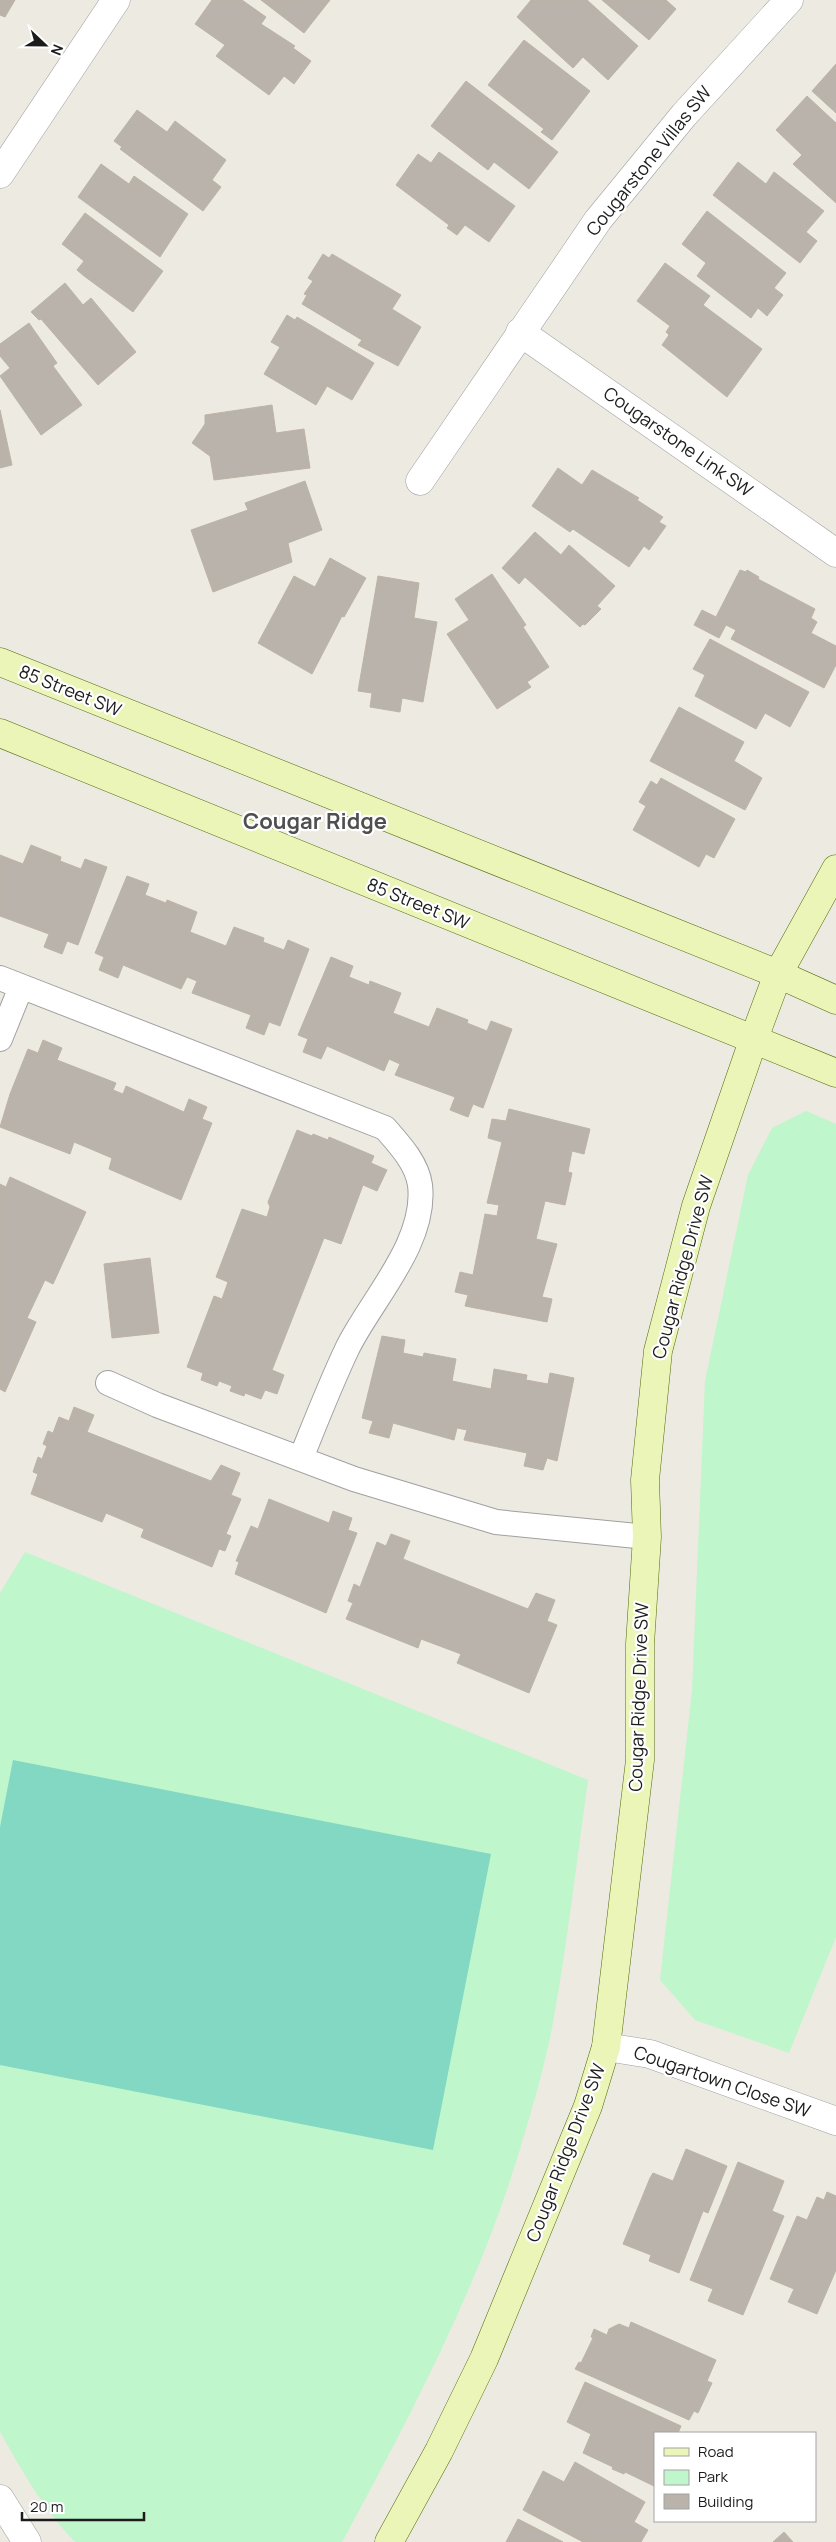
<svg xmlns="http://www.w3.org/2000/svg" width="836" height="2542" font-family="Manrope,sans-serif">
  <rect width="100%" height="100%" fill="#edeae2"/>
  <path fill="#bff6cb" d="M806 1111 836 1124V1937L789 2053 695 2020 660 1980 692 1690 705 1381 748 1175 772 1128Z
    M25 1552 588 1780C577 1859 568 1938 554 2017 547 2057 535 2099 523 2139 482 2281 412 2413 342 2542H75C44 2510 22 2471 0 2432V1593Z"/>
  <path fill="#83d8c3" d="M13 1760 491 1854 433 2150 0 2065V1827Z"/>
  <path fill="#b9b3ab" stroke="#bdb3a5" d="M0 0H15L5 17 0 15Z
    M212 0H242L266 17 261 24 295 46 293 48 311 61 294 84 284 76 269 95 216 56 225 45 195 24Z
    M261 0H330L304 33Z
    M531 0H587L638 46 608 80 583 57 573 68 517 17Z
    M602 0H666L676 9 649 40Z
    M524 40 590 91 552 140 541 132 544 129 488 85Z
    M836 64V113L812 91Z
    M466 81 558 152 529 189 494 162 488 170 431 126Z
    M807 96 836 123V203L793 164 802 155 776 130Z
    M137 110 167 132 175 121 226 160 212 180 221 187 203 211 120 149 122 147 114 141Z
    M439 152 515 206 489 242 465 225 457 235 447 228 449 225 396 185 418 154 431 163Z
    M738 162 766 184 774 172 824 211 806 232 817 241 800 263 713 195Z
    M101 164 129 184 134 176 188 214 160 257 78 197Z
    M707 211 786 273 774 288 783 295 767 316 758 308 751 318 697 276 706 263 682 244Z
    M85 213 163 271 133 312 84 276 77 270 84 261 62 244Z
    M323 254 329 258 332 254 401 295 392 309 421 327 398 366 358 345 362 340 302 304 307 295 304 294 313 281 308 278Z
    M665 263 710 296 703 305 762 349 727 397 662 345 669 335 666 332 670 326 637 301Z
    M65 283 83 305 91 298 136 352 98 385 41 319 39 320 31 312Z
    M287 315 295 320 297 317 374 363 352 400 327 386 316 405 264 374 280 347 271 342Z
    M29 323 57 363 53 366 82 405 41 435 0 376 10 368 0 356V344Z
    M272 405 276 433 304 429 310 468 214 480 210 456 192 443 205 424V415Z
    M0 410 12 465 0 468Z
    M558 468 582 485 592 470 639 498 637 500 663 517 659 522 666 526 649 550 644 546 629 567 573 529 570 532 532 506Z
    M305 481 322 530 288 543 292 562 213 592 191 530 248 510 245 503Z
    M535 532 561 555 569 545 615 586 597 606 601 609 585 625 583 624 580 627 525 577 519 584 502 568Z
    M330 558 366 578 344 617 342 616 312 674 258 643 294 576 315 587Z
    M740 570 746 572 747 570 759 577 758 579 815 609 811 618 817 622 811 633 836 646V665L824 688 731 639 736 630 726 625 719 638 694 625 702 610 716 617Z
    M492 574 526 625 523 627 549 667 527 682 531 687 497 709 447 634 469 620 455 599Z
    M378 576 419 583 414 618 437 622 423 702 402 698 400 712 370 707 372 693 358 691Z
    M710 639 809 692 790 727 765 713 756 729 695 696 705 675 693 669Z
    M679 707 744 742 734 761 762 778 745 810 650 761Z
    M661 778 735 819 714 858 706 854 699 867 633 830 646 806 639 802 651 781 657 785Z
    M31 845 61 857 60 861 81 869 85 859 107 867 78 945 67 941 62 954 44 947 49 934 0 916V855L23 864Z
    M127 876 149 884 145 895 166 903 167 900 197 912 190 932 226 946 234 927 264 938 263 942 284 950 288 940 309 949 280 1026 269 1022 264 1035 246 1028 251 1015 192 993 197 981 187 977 181 989 123 965 118 978 99 970 104 957 95 953Z
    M331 957 353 966 349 977 369 985 370 981 401 993 393 1013 429 1027 437 1008 468 1020 467 1023 487 1031 491 1021 512 1029 483 1108 473 1104 468 1117 450 1110 455 1097 395 1075 400 1064 389 1059 384 1071 327 1046 321 1059 303 1052 308 1039 298 1035Z
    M43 1040 62 1048 57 1060 116 1083 113 1090 123 1094 126 1086 184 1112 189 1099 207 1107 202 1119 212 1123 181 1200 109 1169 112 1158 74 1142 70 1154 0 1127 10 1094 28 1049 38 1053Z
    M509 1109 590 1129 584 1154 572 1151 568 1172 572 1173 565 1205 545 1201 536 1239 557 1244 542 1297 552 1299 547 1322 465 1306 468 1295 455 1292 460 1272 473 1275 485 1214 497 1216 499 1205 487 1203 502 1142 488 1138 492 1119 506 1121Z
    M297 1130 312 1136 313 1134 328 1140 329 1137 374 1156 371 1163 387 1170 377 1191 363 1185 341 1244 324 1238 272 1370 284 1375 277 1394 265 1390 261 1399 245 1393 244 1396 230 1391 232 1386 219 1381 217 1386 201 1380 203 1373 187 1367 214 1296 222 1299 228 1282 216 1277 242 1209 267 1217 270 1207 268 1202Z
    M10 1177 86 1212 53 1284 45 1280 27 1318 36 1322 5 1392 0 1389V1184L6 1187Z
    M150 1258 159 1333 112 1338 104 1264Z
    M382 1336 405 1340 403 1353 423 1357 424 1353 456 1359 452 1381 491 1389 494 1369 527 1375 526 1380 548 1384 550 1373 574 1378 557 1461 547 1458 543 1470 524 1466 527 1453 464 1440 467 1430 457 1428 454 1440 393 1423 389 1438 369 1433 373 1421 362 1418Z
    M74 1407 94 1415 87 1432 211 1481 221 1465 240 1473 231 1495 241 1499 226 1534 231 1536 225 1551 219 1549 212 1567 141 1537 144 1529 106 1513 102 1522 31 1494 38 1474 33 1472 38 1457 42 1459 47 1446 43 1444 48 1431 53 1433 59 1417 69 1421Z
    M269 1499 329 1523 333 1511 352 1518 348 1530 357 1533 326 1613 235 1574 239 1562 236 1561 251 1526 258 1529Z
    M391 1534 410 1541 403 1559 528 1609 536 1593 555 1600 547 1621 557 1625 529 1693 457 1663 461 1654 421 1639 418 1648 346 1619 353 1603 348 1601 354 1584 360 1587 377 1542 386 1546Z
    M686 2149 727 2166 708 2213 703 2211 679 2273 649 2261 651 2255 623 2244 650 2178 653 2173 673 2181Z
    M738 2162 784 2181 772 2211 784 2216 743 2315 708 2301 713 2289 690 2280Z
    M827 2192 836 2196V2270L817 2314 788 2302 794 2289 770 2279 797 2216 807 2220 817 2197 824 2200Z
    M631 2322 716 2360 707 2381 712 2383 698 2413 694 2411 689 2420 575 2369 579 2362 581 2363 593 2338 591 2337 594 2329 607 2335 609 2329 619 2324 629 2328Z
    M585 2382 681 2426 678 2433H655L654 2486 625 2472 624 2474 612 2469 613 2467 583 2453 591 2434 567 2422Z
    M575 2462 645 2502 634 2522 648 2530 641 2542H583L523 2510 543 2471 564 2482Z
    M518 2519 563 2542H506Z
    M784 2532 793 2542H773Z"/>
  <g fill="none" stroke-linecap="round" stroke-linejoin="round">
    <defs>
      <path id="lane" d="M0 978 385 1128C399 1144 417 1163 420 1185 427 1243 370 1301 347 1349 330 1385 316 1421 301 1458
        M0 1039 21 987
        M108 1383 157 1405 354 1479 496 1522 647 1537"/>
      <path id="street" d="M0 174 116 0
        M520 332 836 553
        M420 481 598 220 684 115 789 0
        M606 2047 650 2054 836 2121
        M0 2499 27 2542"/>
      <path id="secondary" d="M0 662 778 974 836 1000
        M0 733 836 1073
        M389 2542 439 2451 484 2359 588 2106 606 2047 640 1760V1644L647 1537 645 1480 658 1351 696 1206 753 1041 778 974 836 869"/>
    </defs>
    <use href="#lane" stroke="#a0a0a0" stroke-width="26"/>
    <use href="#street" stroke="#a0a0a0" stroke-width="29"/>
    <use href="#secondary" stroke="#536b0a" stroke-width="29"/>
    <use href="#lane" stroke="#fff" stroke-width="24"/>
    <use href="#street" stroke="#fff" stroke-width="28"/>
    <use href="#secondary" stroke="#eaf5b7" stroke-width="28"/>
  </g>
  <g text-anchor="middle" stroke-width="4.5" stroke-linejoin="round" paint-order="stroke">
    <g font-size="18" fill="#1c1c1c" stroke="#fff">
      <text transform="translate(649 161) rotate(-51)" y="6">Cougarstone Villas SW</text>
      <text transform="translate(678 442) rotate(35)" y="6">Cougarstone Link SW</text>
      <text transform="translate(70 691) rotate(22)" y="6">85 Street SW</text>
      <text transform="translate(418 904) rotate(22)" y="6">85 Street SW</text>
      <text transform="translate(683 1267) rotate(-75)" y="6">Cougar Ridge Drive SW</text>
      <text transform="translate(639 1697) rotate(-88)" y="6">Cougar Ridge Drive SW</text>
      <text transform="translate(722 2082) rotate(19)" y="6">Cougartown Close SW</text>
      <text transform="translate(566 2153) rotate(-69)" y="6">Cougar Ridge Drive SW</text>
    </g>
    <g font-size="22" font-weight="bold" fill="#4f4f4f" stroke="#fff">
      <text x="315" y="829">Cougar Ridge</text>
    </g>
  </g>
  <rect x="654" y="2432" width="162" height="90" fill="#ffffff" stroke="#a4a4a4"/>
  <rect x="664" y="2448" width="25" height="8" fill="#eaf5b7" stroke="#a4a4a4"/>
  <text x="698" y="2457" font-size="15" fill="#1c1c1c">Road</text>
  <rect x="664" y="2470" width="25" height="15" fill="#bff6cb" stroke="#a4a4a4"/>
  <text x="698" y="2482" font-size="15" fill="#1c1c1c">Park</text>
  <rect x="664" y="2494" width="25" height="15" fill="#b9b3ab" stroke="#a4a4a4"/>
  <text x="698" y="2507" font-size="15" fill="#1c1c1c">Building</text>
  <g transform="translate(45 45) rotate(112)" stroke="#ffffff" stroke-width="4" paint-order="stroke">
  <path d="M0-4L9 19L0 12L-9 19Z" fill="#1c1c1c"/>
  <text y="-8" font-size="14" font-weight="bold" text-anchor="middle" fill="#1c1c1c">N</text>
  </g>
  <path d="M22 2512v8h122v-8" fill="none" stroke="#1c1c1c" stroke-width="2.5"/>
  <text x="30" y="2512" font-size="15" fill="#1c1c1c" stroke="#ffffff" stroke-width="4" paint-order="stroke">20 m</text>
</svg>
